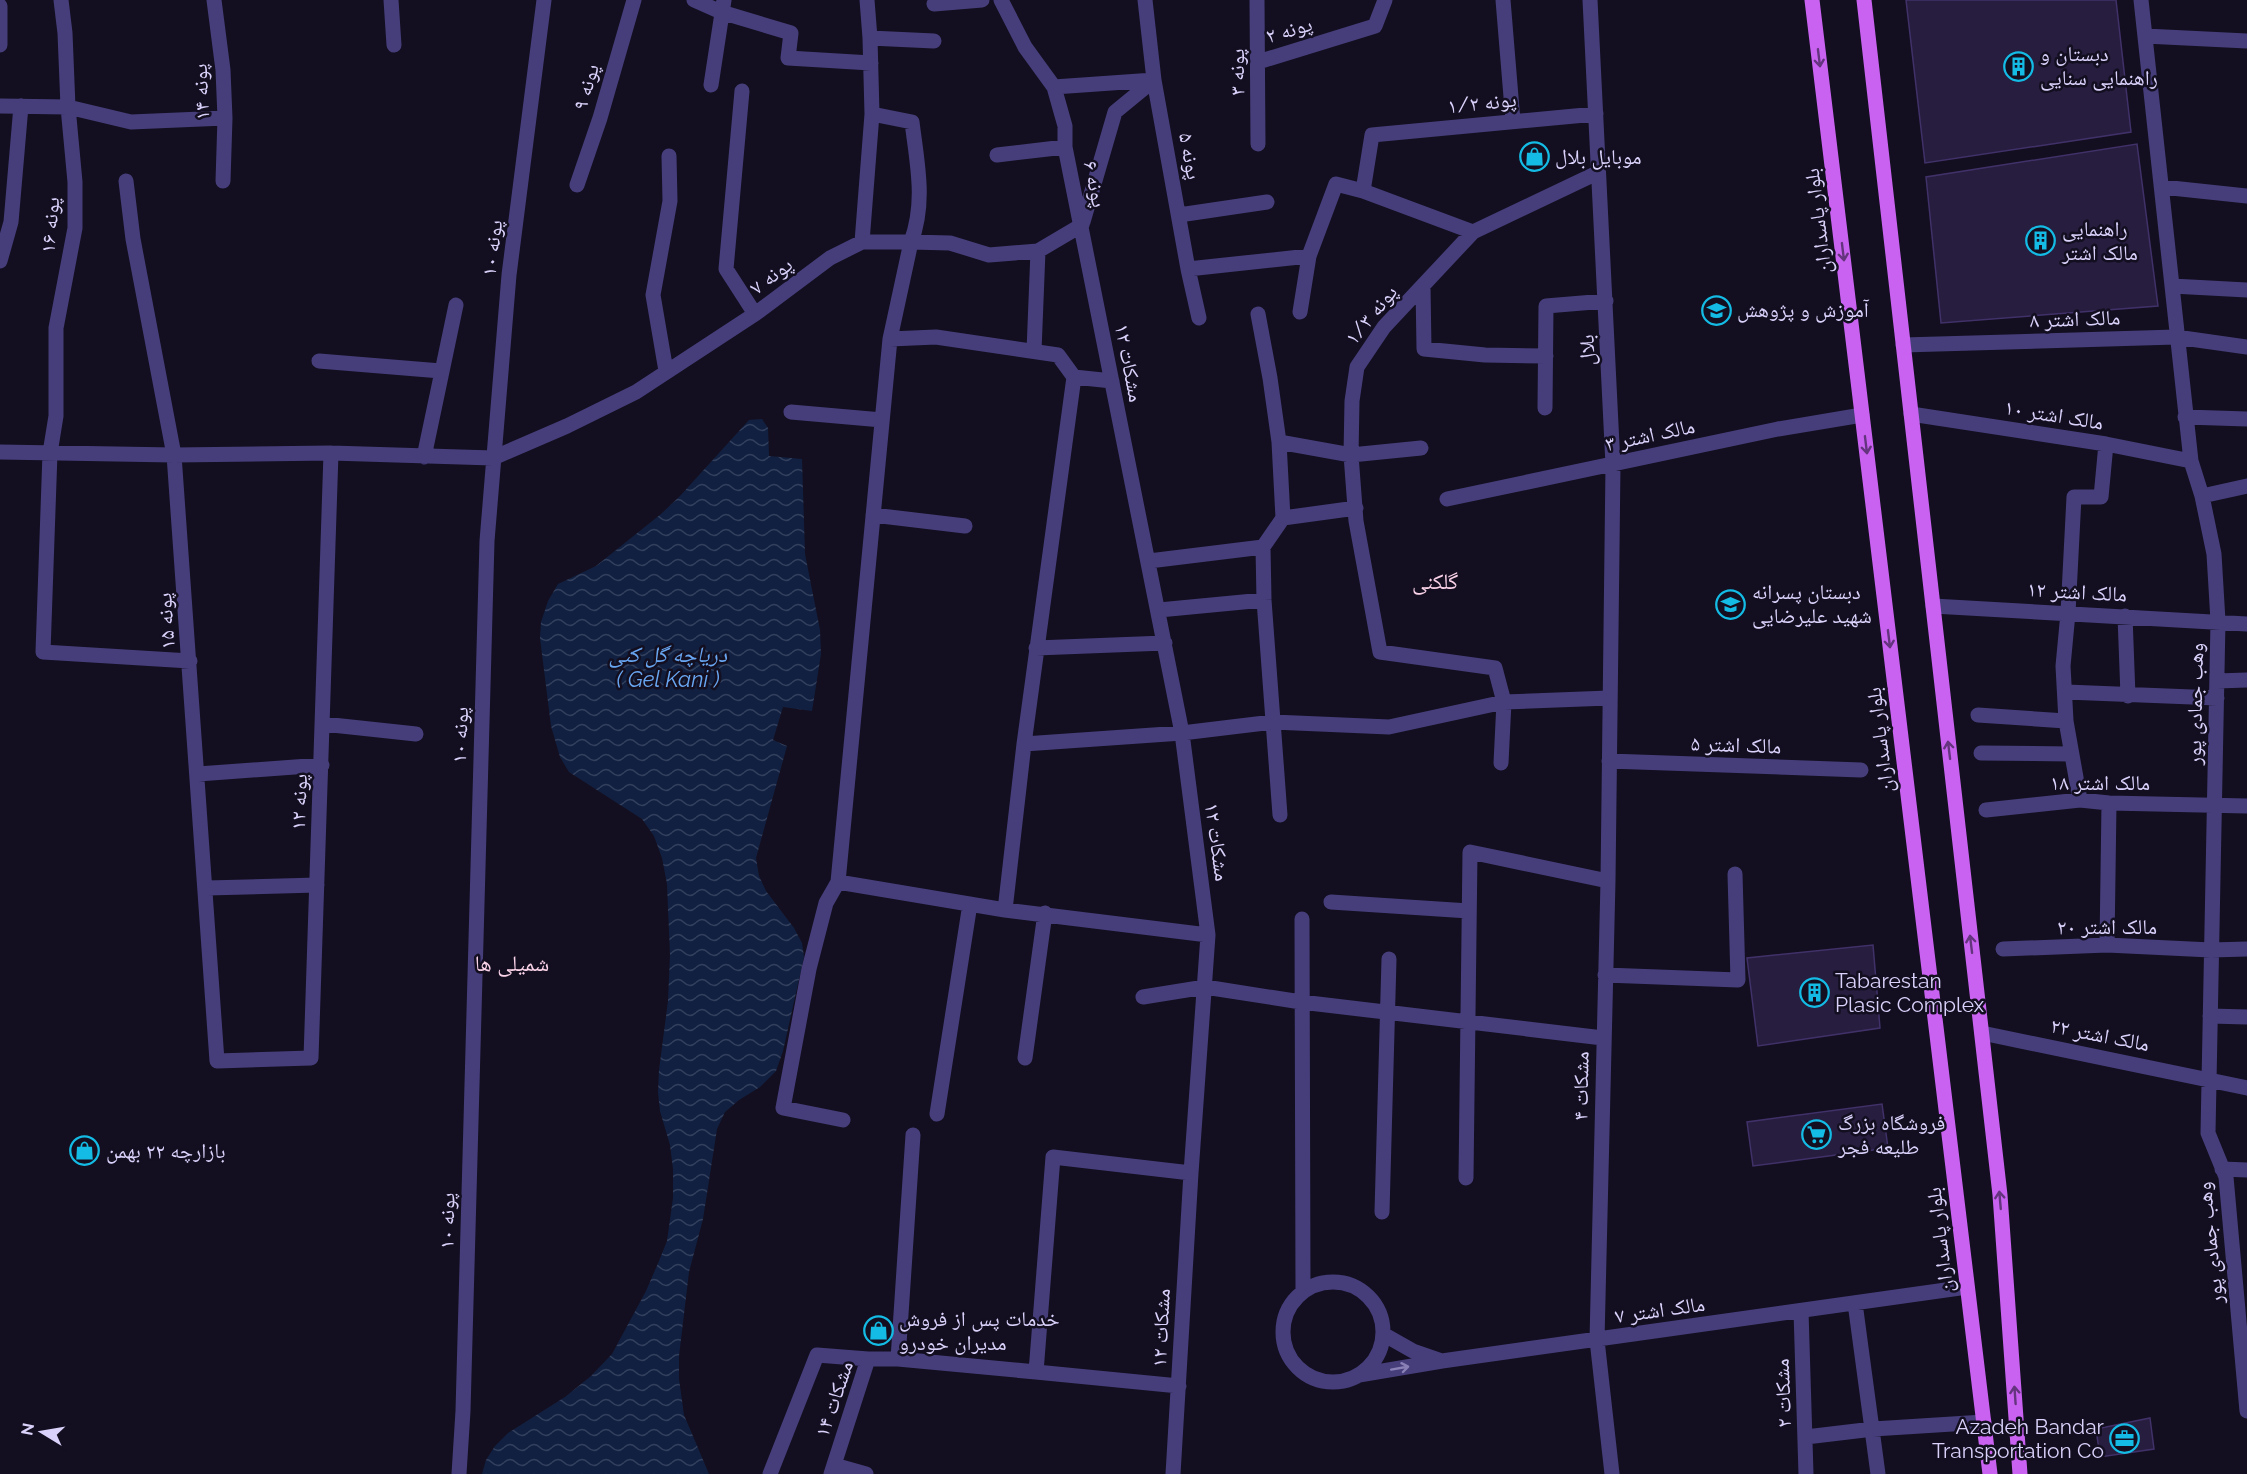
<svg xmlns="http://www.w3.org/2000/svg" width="2247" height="1474" font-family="Raleway,'Noto Naskh Arabic',sans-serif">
  <defs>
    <pattern id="water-waves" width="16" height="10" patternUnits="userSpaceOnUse" patternTransform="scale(1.5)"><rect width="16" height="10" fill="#112041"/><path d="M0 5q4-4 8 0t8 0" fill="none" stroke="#33405d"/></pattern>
  </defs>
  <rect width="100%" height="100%" fill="#130f20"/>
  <path fill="url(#water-waves)" d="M762 419 768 428 769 456 802 459 805 554 820 630 821 654 812 711 783 707 773 740 787 746 756 858 759 876 766 891 794 928 802 943 804 957 783 1051 776 1071 760 1087 739 1100 725 1112 717 1129 703 1219 689 1272 679 1356V1379L684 1415 709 1474H482L486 1460 495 1446 508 1433 565 1397 591 1376 612 1354 646 1291 659 1261 667 1241 673 1198V1169L670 1145 660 1111 658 1092 659 1070 668 1001 670 955 667 884 662 858 654 836 642 819 569 772 560 757 551 726 540 638 541 622 548 601 558 584 596 566 661 514 680 496 749 420Z"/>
  <path fill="#271d3f" stroke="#413169" stroke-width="1.5" d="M1906 0H2116L2131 132 1925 163Z
    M2137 144 2158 306 1941 323 1926 177Z
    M1873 945 1880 1028 1758 1046 1747 958Z
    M1882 1104 1888 1148 1753 1166 1747 1122Z
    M2150 1418 2154 1449 2100 1457 2096 1429Z"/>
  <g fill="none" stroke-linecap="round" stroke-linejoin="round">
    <path stroke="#463e7b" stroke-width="15" d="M61 0 65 33 68 107 75 182V228L56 328V416L50 453 43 652 190 661
      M214 0 223 70 225 118 223 181
      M391 0 394 45
      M694 0 721 12 791 33 788 58 871 63
      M1001 0 1025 47 1054 87 1065 126V147L1182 733 1208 935 1191 1173 1173 1474
      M1145 0 1154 80 1188 269 1199 318
      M1257 0 1258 144
      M1503 0 1513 121
      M1590 0 1613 465 1608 881 1597 1340 1612 1474
      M2141 0 2191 461 2202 496 2214 554 2218 621 2208 1133 2226 1177 2247 1411
      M934 4 982 0
      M0 6V45
      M2145 36 2247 41
      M870 38 934 41
      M1258 62 1375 26 1385 0
      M711 85 724 0
      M1054 87 1154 80
      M742 91 726 269 755 314
      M0 106 68 107 131 122 225 118
      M997 155 1065 147
      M126 181 133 239 174 455 217 1061 311 1058 331 453
      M577 185 600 118 634 0
      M2162 187 2247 196
      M1179 215 1267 202
      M1083 222 1115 112 1154 80
      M1082 225 1038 251 989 255 950 243 911 242 890 339 838 882 1005 910 1208 935
      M1473 232 1363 191 1372 135 1596 114
      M862 242H911C926 202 917 163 912 122L872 114
      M0 261 11 222 21 106
      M1188 269 1309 256
      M1423 286 1424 349 1485 355 1546 356
      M2172 286 2247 290
      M1300 312 1309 256 1336 184 1363 191
      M1258 314 1270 378 1279 442
      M890 339 936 337 1058 355 1074 377
      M1903 345 2176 337 2247 347
      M1034 351 1038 251
      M319 361 441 371
      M666 371 653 295 670 201 669 156
      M1545 408 1546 306 1606 301
      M791 412 882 420
      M1911 414 2106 444 2191 461
      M2185 417 2247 419
      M0 452 174 455 331 453 493 458 567 426 636 392 755 314 830 258 862 242 872 114 870 38 867 0
      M424 457 456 305
      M2202 496 2247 486
      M1447 499 1778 429 1862 415
      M873 515 965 526
      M1283 518 1356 508
      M1149 561 1263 547
      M1933 606 2247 624
      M1159 610 1264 600
      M2125 616 2128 696
      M1036 648 1165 643
      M2217 681 2247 680
      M2066 692 2217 698
      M1978 715 2066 721
      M323 724 416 734
      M1024 744 1182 733 1273 722 1389 727 1504 702 1609 698
      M1981 753 2071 754
      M1609 761 1861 770
      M1501 763 1504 702 1495 668 1380 652 1356 521 1351 455 1352 401 1357 367 1384 327 1473 232 1597 173
      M198 774 322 765
      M2080 800 2066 721 2063 666 2068 613 2074 497H2101L2106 444
      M1986 810 2080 800 2109 803 2247 806
      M1280 815 1264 600 1263 547 1283 518 1279 442 1351 455 1421 448
      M838 882 826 903 809 969 783 1108 843 1120
      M207 888 317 885
      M1331 902 1469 911
      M1005 910 1024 744 1074 377 1112 381
      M1302 919 1303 1292
      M2107 945 2109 803
      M2003 949 2107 945 2211 950 2247 949
      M1605 975 1738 980 1735 874
      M1143 997 1205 987 1301 1002 1603 1038
      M2210 1016 2247 1017
      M1982 1033 2247 1088
      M1025 1058 1045 913
      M937 1114 970 904
      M2222 1169 2247 1170
      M1466 1178 1470 852 1608 881
      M1382 1212 1389 959
      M1283 1332a50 50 0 1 1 100 0a50 50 0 1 1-100 0Z
      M1855 1303 1878 1474
      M1801 1311 1806 1474
      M1383 1334 1413 1351 1439 1360
      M898 1359 913 1135
      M1359 1375 1442 1361 1967 1287
      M1179 1386 1036 1372 1053 1157 1191 1173
      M1806 1437 1873 1429 1984 1422
      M834 1465 866 1474
      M459 1474 463 1411 487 541 509 275 544 0
      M770 1474 817 1355 868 1359
      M831 1474 868 1359H898L1036 1372"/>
    <path stroke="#c962f1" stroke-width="15" d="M1812 0 1990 1474
      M1864 0 2000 1195 2020 1474"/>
  </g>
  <defs><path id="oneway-shaft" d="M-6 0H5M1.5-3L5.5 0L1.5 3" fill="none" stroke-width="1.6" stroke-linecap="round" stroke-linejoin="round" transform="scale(1.5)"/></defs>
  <g stroke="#65347e">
    <use href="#oneway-shaft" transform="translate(1819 58) rotate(83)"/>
    <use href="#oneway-shaft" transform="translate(1843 252) rotate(83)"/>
    <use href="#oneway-shaft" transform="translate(1866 445) rotate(83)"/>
    <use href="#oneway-shaft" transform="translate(1889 639) rotate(83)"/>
    <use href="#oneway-shaft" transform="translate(1949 750) rotate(-97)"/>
    <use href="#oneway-shaft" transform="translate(1971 944) rotate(-97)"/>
    <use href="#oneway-shaft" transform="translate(2000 1200) rotate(-95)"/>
    <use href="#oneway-shaft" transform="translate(2015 1395) rotate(-94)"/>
  </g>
  <use stroke="#8981b5" href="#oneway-shaft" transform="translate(1400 1368) rotate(-10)"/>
  <defs>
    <symbol id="building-ring" viewBox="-11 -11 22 22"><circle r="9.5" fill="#130f20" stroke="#14bce5" stroke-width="1.5"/><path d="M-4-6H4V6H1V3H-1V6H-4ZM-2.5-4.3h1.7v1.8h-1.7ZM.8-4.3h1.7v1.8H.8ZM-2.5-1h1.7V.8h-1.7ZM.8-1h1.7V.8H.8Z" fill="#14bce5"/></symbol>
    <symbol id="shop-ring" viewBox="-11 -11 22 22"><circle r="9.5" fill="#130f20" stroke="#14bce5" stroke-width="1.5"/><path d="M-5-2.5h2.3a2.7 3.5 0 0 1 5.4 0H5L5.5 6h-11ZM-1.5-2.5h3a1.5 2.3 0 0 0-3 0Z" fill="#14bce5"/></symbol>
    <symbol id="university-ring" viewBox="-11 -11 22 22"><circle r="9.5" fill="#130f20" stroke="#14bce5" stroke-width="1.5"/><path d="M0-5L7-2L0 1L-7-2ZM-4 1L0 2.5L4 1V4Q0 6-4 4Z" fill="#14bce5"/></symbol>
    <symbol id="school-ring" viewBox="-11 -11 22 22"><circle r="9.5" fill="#130f20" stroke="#14bce5" stroke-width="1.5"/><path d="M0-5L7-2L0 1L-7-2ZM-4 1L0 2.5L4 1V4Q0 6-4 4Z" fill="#14bce5"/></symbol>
    <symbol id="supermarket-ring" viewBox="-11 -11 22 22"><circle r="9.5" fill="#130f20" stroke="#14bce5" stroke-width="1.5"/><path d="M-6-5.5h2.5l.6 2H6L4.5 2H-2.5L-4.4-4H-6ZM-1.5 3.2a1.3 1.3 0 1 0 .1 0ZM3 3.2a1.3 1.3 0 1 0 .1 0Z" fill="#14bce5"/></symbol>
    <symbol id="office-ring" viewBox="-11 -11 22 22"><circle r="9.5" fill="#130f20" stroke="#14bce5" stroke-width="1.5"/><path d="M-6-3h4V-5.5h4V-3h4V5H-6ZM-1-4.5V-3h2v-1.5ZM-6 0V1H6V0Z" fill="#14bce5"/></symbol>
  </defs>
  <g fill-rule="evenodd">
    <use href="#building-ring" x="2002" y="50" width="33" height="33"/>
    <use href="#shop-ring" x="1518" y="140" width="33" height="33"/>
    <use href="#building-ring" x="2024" y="224" width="33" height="33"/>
    <use href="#university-ring" x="1700" y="294" width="33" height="33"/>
    <use href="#school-ring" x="1714" y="588" width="33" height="33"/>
    <use href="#building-ring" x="1798" y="976" width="33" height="33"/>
    <use href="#supermarket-ring" x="1800" y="1118" width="33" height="33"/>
    <use href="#shop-ring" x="68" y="1134" width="33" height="33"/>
    <use href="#shop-ring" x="862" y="1314" width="33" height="33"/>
    <use href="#office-ring" x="2108" y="1422" width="33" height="33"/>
  </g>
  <g text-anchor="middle" stroke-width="5" stroke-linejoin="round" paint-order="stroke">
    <g font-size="21" fill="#dad2fb" stroke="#130f20">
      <text transform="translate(1289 30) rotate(-17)" y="7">پونه ۲</text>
      <text transform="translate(1237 72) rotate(-90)" y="7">پونه ۳</text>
      <text transform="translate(586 87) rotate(-74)" y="7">پونه ۹</text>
      <text transform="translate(201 92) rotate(-93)" y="7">پونه ۱۴</text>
      <text transform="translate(1482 103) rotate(-6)" y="7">پونه ۱/۲</text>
      <text transform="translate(1190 156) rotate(79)" y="7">پونه ۵</text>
      <text transform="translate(1095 184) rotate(78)" y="7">پونه ۶</text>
      <text transform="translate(1818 221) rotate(-97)" y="7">بلوار پاسداران</text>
      <text transform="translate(50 225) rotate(-85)" y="7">پونه ۱۶</text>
      <text transform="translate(492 248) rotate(-83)" y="7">پونه ۱۰</text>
      <text transform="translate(771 276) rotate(-37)" y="7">پونه ۷</text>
      <text transform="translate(1371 315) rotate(-51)" y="7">پونه ۱/۳</text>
      <text transform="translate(2075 319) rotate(-2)" y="7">مالک اشتر ۸</text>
      <text transform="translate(1587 350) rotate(-92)" y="7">بلال</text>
      <text transform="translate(1129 363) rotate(79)" y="7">مشکات ۱۲</text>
      <text transform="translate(2054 415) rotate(9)" y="7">مالک اشتر ۱۰</text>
      <text transform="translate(1650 435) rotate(-12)" y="7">مالک اشتر ۳</text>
      <text transform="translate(2077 592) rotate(3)" y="7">مالک اشتر ۱۲</text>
      <text transform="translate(166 621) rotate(-94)" y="7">پونه ۱۵</text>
      <text transform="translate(2195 704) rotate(-89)" y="7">وهب جمادی پور</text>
      <text transform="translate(460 735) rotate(-88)" y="7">پونه ۱۰</text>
      <text transform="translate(1880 740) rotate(-97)" y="7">بلوار پاسداران</text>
      <text transform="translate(1736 745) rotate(2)" y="7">مالک اشتر ۵</text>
      <text x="2100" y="790">مالک اشتر ۱۸</text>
      <text transform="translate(299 802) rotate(-88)" y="7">پونه ۱۲</text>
      <text transform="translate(1217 842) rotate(82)" y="7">مشکات ۱۲</text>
      <text x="2107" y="934">مالک اشتر ۲۰</text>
      <text transform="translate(2100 1035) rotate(11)" y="7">مالک اشتر ۲۲</text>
      <text transform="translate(1581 1086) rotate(-89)" y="7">مشکات ۴</text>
      <text transform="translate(447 1221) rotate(-89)" y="7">پونه ۱۰</text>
      <text transform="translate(1940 1240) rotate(-97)" y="7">بلوار پاسداران</text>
      <text transform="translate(2210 1243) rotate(-96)" y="7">وهب جمادی پور</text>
      <text transform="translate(1660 1310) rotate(-8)" y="7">مالک اشتر ۷</text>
      <text transform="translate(1161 1328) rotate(-87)" y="7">مشکات ۱۲</text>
      <text transform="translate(1783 1393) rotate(-92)" y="7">مشکات ۲</text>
      <text transform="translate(834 1399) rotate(-71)" y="7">مشکات ۱۴</text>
    </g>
    <g font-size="21" fill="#dad2fb" stroke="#130f20" text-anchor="start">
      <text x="2040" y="61">دبستان و<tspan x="2040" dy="24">راهنمایی سنایی</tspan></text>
      <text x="1555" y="164">موبایل بلال</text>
      <text x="2062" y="236">راهنمایی<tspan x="2062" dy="24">مالک اشتر</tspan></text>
      <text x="1737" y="317">آموزش و پژوهش</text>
      <text x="1752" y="599">دبستان پسرانه<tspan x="1752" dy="24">شهید علیرضایی</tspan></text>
      <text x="1835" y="988">Tabarestan<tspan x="1835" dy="24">Plasic Complex</tspan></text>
      <text x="1838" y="1130">فروشگاه بزرگ<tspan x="1838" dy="24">طلیعه فجر</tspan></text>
      <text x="106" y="1158">بازارچه ۲۲ بهمن</text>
      <text x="899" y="1326">خدمات پس از فروش<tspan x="899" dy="24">مدیران خودرو</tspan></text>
      <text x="2104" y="1434" text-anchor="end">Azadeh Bandar<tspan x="2104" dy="24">Transportation Co</tspan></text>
    </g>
    <g font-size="22" fill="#fbd3e9" stroke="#130f20">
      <text x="1435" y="589">گلکنی</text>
      <text x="512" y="971">شمیلی ها</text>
    </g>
    <g font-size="22" font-style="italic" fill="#69a6f2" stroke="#130f20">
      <text x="668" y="662">دریاچه گل کنی<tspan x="668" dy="25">( Gel Kani )</tspan></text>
    </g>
  </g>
  <g transform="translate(42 1432) rotate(281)" stroke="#130f20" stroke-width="4.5" paint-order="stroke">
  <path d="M0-4.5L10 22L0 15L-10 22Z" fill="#dad2fb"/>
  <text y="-9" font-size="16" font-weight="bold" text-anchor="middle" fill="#dad2fb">N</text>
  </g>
</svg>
